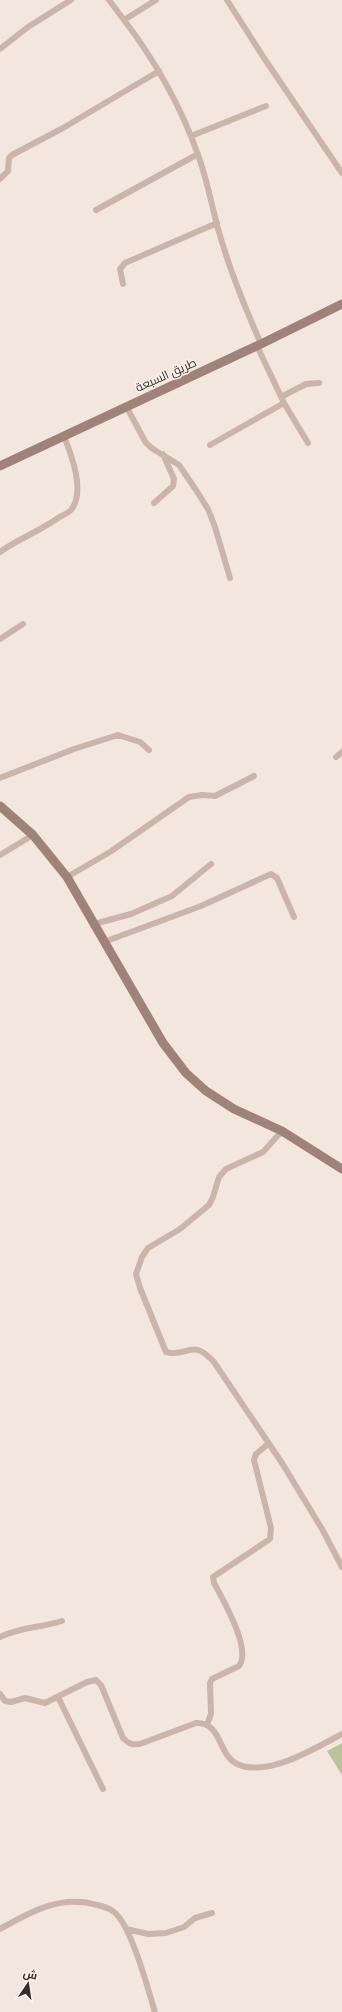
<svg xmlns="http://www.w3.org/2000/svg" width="342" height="2012" font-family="Overpass,Cairo,sans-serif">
  <rect width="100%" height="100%" fill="#f3e6de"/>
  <path fill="#bbc29e" d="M342 1743V1775L327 1751Z"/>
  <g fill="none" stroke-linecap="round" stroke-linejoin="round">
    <path stroke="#cbb4aa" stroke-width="6" d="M109 0 124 20
      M156 0 124 20C154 59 182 108 198 155 209 184 213 216 223 245 233 279 247 312 261 344
      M227 0 264 58 342 173
      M0 49 28 27 71 0
      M191 136 266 106
      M0 179 8 171 9 158 12 155 63 128 159 71
      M96 210 198 154
      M123 284 120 269 125 263 217 223
      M257 346 284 403 308 443
      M281 397 306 384 319 383
      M126 406 146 443 153 449 179 465 196 490 208 509 215 527 230 578
      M210 445 284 403
      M154 503 173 486 174 479 163 454
      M0 552C18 539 40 531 58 518 62 516 68 513 71 510 86 492 71 454 64 436
      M0 639 23 624
      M336 757 342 752
      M0 778 74 749 118 735 140 742 149 750
      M0 855 33 835
      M67 877 110 852 189 797 202 795 215 796 254 776
      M94 924 131 914 172 896 211 864
      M104 942 201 906 271 874 277 878 294 917
      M282 1131 263 1152 226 1169 219 1177 213 1197 209 1205 180 1229 148 1248 142 1257 136 1274 140 1288 166 1352C188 1358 191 1337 214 1362L282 1463 322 1529 342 1567
      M0 1637C21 1627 39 1628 62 1621
      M0 1694 5 1701 11 1702 25 1698 45 1703 87 1682 96 1680 101 1685 123 1738C129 1744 132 1745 140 1744L196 1723C222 1722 218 1755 237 1764 268 1778 315 1748 342 1734
      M58 1697 103 1789
      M207 1725 211 1714 210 1683 212 1679 239 1666C252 1649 223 1600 214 1583L213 1577 270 1539 271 1528 254 1460 256 1454 268 1444
      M0 1929C30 1912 61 1894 97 1905 102 1906 109 1908 114 1912 131 1925 148 1989 155 2012
      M126 1929 148 1934 166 1933 184 1927 195 1918 212 1913"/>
    <path stroke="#9f837b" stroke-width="9" d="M0 466 261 344 342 304
      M0 806 33 835 67 877 163 1043 186 1073 206 1091 234 1109 282 1131 342 1169"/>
  </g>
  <g text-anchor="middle" stroke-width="3" stroke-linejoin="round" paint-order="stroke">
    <g font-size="12" fill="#382c2a" stroke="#faf1eb">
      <text transform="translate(166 375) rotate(-24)" y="4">طريق السبعة</text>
    </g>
  </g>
  <g transform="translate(28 1984) rotate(13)" stroke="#faf1eb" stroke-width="3" paint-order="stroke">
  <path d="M0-3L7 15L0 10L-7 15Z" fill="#382c2a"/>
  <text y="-6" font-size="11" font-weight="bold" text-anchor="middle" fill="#382c2a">ش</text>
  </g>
</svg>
